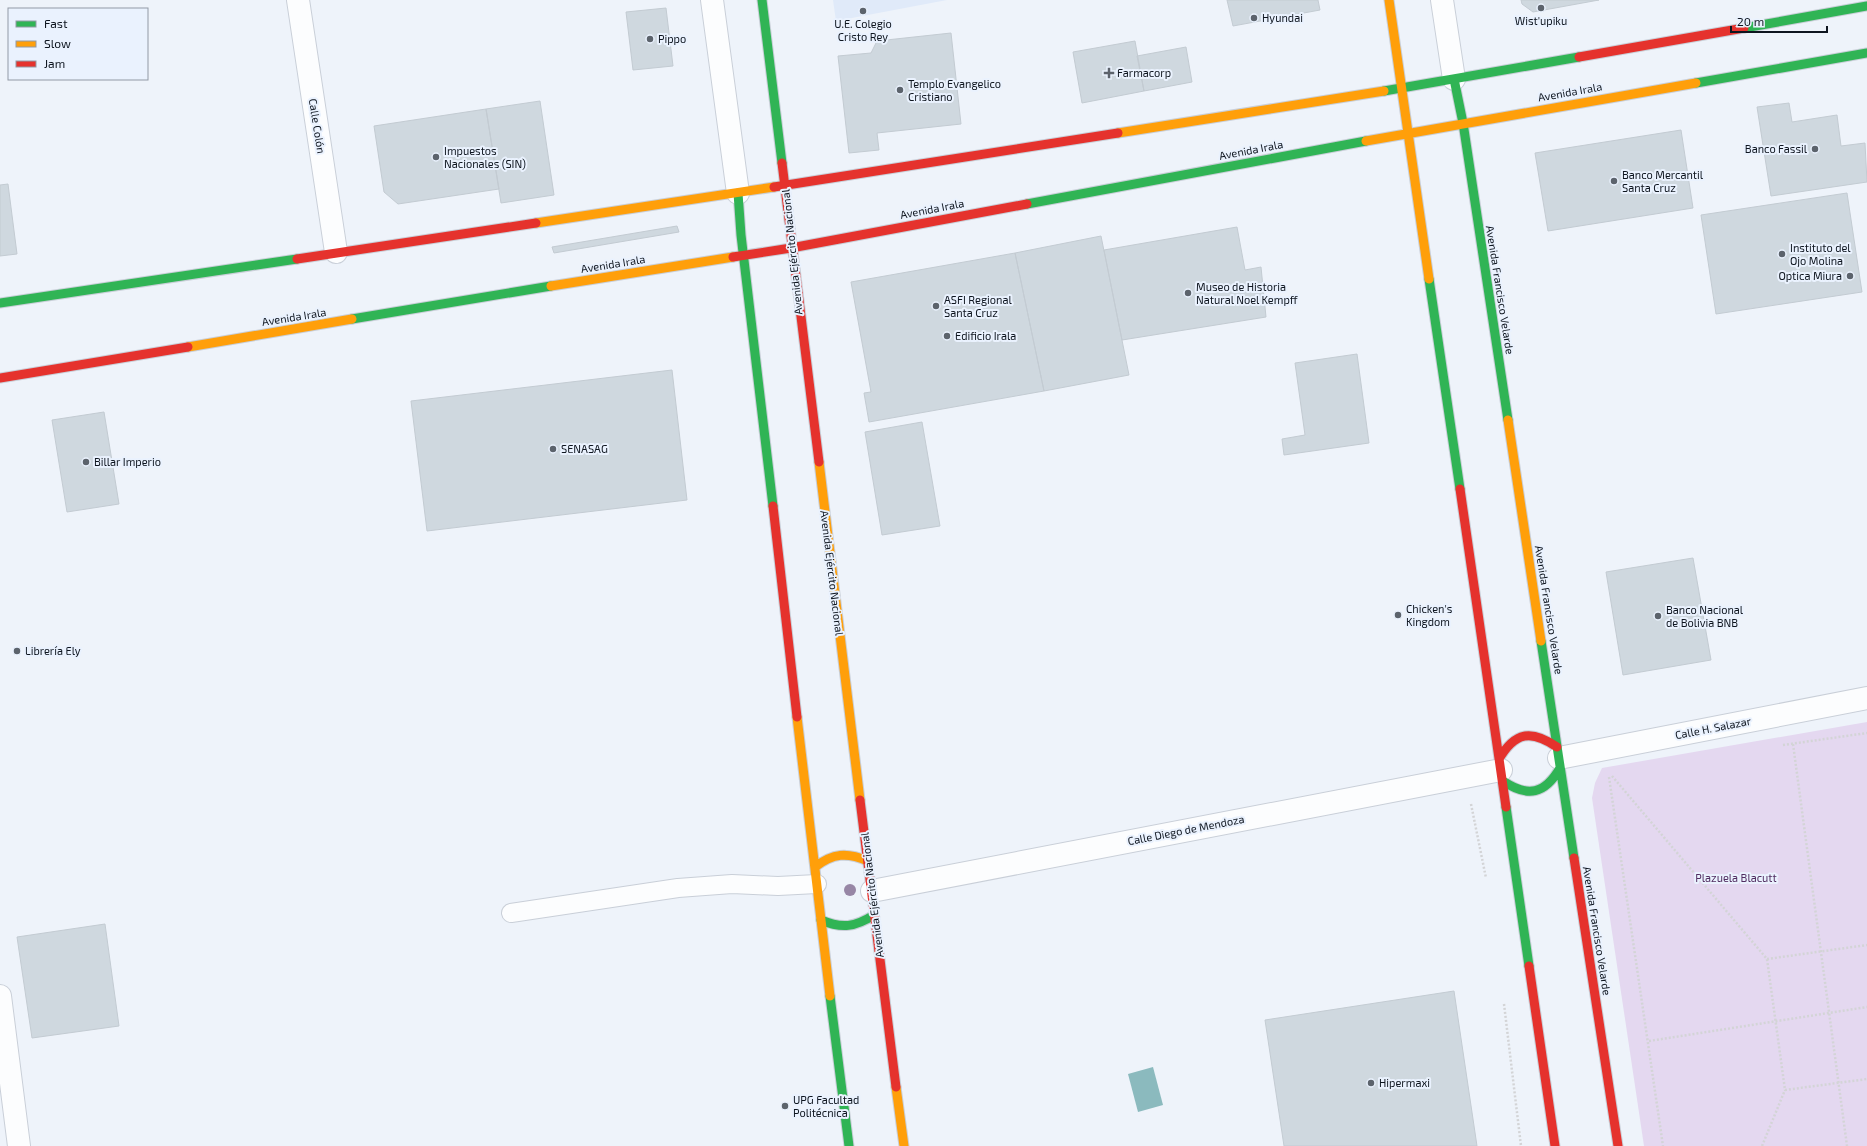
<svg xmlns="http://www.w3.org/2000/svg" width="1867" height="1146" font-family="'Exo 2',sans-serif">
  <rect width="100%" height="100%" fill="#eef3fa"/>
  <path fill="#e0eaf9" d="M833 0H947L836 21Z"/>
  <path fill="#e4d8f0" d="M1867 722V1146H1644L1592 798 1595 783 1602 768Z"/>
  <path fill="#8bbabe" d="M1153 1067 1163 1105 1138 1112 1128 1074Z"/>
  <path fill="#cfd8df" stroke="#c3cbd2" d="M1227 0H1318L1320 10 1233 26Z
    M1521 0H1599L1533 12 1522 4Z
    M666 8 673 66 633 70 626 12Z
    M951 33 961 124 877 133 879 150 849 153 838 56 871 53 877 41Z
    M1135 41 1144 91 1082 103 1073 52Z
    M1186 47 1192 82 1144 91 1137 56Z
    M540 101 554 195 501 203 486 109Z
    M1789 103 1792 122 1837 115 1841 146 1865 143 1867 182 1771 196 1757 107Z
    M486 109 499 189 398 204 384 192 374 126Z
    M1681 130 1693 208 1548 231 1535 153Z
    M8 184 17 254 0 256V185Z
    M1847 193 1862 292 1716 314 1701 215Z
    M677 226 679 232 554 253 552 247Z
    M1237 227 1245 270 1261 267 1266 317 1122 340 1104 250Z
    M1101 236 1129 375 1044 391 1015 253Z
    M1015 253 1044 391 869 422 864 393 871 392 851 282Z
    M1357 354 1369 443 1284 455 1282 439 1305 435 1295 363Z
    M672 370 687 500 427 531 411 401Z
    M104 412 119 504 67 512 52 420Z
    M922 422 940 526 882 535 865 432Z
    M1693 558 1711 660 1623 675 1606 572Z
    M105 924 119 1026 32 1038 17 937Z
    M1454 991 1477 1146H1284L1265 1020Z"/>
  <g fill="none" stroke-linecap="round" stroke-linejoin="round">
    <defs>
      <path id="lane" d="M511 913 678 888 732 884 778 886 817 884"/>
      <path id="street" d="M298 0 336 252
        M712 0 738 193
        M1442 0 1454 79
        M1559 758 1867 698
        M872 891 1501 770
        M0 996 19 1146"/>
      <path id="fast" d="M762 0 782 163
        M1744 28 1867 6
        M1454 79 1463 123 1508 420
        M1696 83 1867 53
        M1384 91 1579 57
        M738 193 741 235 773 506
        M1027 204 1366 141
        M1429 279 1460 489
        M0 303 297 259
        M352 319 551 286
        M1541 641 1574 858
        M1503 781C1528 798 1545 794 1560 768
        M1506 807 1529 966
        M821 920C842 929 855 927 874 915
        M830 996 849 1146"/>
      <path id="slow" d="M1389 0 1429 279
        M1118 133 1384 91
        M1366 141 1696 83
        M536 223 774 187
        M551 286 733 257
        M188 347 352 319
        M1508 420 1541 641
        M819 462 860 800
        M797 717 830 996
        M815 867C833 853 847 852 868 861
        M896 1087 904 1146"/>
      <path id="jam" d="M1579 57 1744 28
        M782 163 819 462
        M774 187 1118 133
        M733 257 791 248 1027 204
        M297 259 536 223
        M0 378 188 347
        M1460 489 1506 807
        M773 506 797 717
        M1499 759C1515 732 1531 729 1557 747
        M860 800 896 1087
        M1574 858 1618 1146
        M1529 966 1555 1146"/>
    </defs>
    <use href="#lane" stroke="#c9cfd8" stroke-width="20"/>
    <use href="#street" stroke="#c9cfd8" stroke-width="24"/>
    <use href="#fast" stroke="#c9cfd8" stroke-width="11"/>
    <use href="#slow" stroke="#c9cfd8" stroke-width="11"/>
    <use href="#jam" stroke="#c9cfd8" stroke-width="11"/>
    <path stroke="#d3d4d6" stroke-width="2.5" stroke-dasharray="2 2" stroke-linecap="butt" d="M1793 744 1847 1146
      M1783 745 1867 733
      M1612 776 1767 959 1785 1090 1867 1079
      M1609 777 1663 1146
      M1471 804 1486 878
      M1767 959 1867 945
      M1504 1004 1521 1146
      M1649 1041 1867 1007
      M1762 1146 1785 1090"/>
    <use href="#lane" stroke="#fcfdfe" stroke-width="18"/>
    <use href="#street" stroke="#fcfdfe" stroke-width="22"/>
    <use href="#fast" stroke="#30b455" stroke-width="9"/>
    <use href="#slow" stroke="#ff9f0a" stroke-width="9"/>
    <use href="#jam" stroke="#e5322d" stroke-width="9"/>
  </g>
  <circle fill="#9786a5" cx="850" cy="890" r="6"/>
  <g fill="#5c636c" stroke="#eaf2fe" stroke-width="1.5">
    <circle cx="1541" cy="8" r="4"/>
    <circle cx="863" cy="11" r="4"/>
    <circle cx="1254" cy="18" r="4"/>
    <circle cx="650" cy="39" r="4"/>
    <path d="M1107 67h4v4h4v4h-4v4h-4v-4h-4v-4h4z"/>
    <circle cx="900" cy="90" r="4"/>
    <circle cx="1815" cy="149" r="4"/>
    <circle cx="436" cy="157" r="4"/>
    <circle cx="1614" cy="181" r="4"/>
    <circle cx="1782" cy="254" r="4"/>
    <circle cx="1850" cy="276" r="4"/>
    <circle cx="1188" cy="293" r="4"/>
    <circle cx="936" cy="306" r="4"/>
    <circle cx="947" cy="336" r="4"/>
    <circle cx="553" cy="449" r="4"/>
    <circle cx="86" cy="462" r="4"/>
    <circle cx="1398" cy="615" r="4"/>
    <circle cx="1658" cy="616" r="4"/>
    <circle cx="17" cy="651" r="4"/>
    <circle cx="1371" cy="1083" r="4"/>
    <circle cx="785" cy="1106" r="4"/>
  </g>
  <g text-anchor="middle" stroke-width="4" stroke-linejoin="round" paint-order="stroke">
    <g font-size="11" fill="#0e151f" stroke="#eaf2fe" text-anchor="start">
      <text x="1262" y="22">Hyundai</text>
      <text x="1541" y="25" text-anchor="middle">Wist'upiku</text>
      <text x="863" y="28" text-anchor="middle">U.E. Colegio<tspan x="863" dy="13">Cristo Rey</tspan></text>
      <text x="658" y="43">Pippo</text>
      <text x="1117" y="77">Farmacorp</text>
      <text x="908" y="88">Templo Evangelico<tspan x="908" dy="13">Cristiano</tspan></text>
      <text x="1807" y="153" text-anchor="end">Banco Fassil</text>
      <text x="444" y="155">Impuestos<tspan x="444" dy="13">Nacionales (SIN)</tspan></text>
      <text x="1622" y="179">Banco Mercantil<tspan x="1622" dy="13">Santa Cruz</tspan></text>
      <text x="1790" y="252">Instituto del<tspan x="1790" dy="13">Ojo Molina</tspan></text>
      <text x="1842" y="280" text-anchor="end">Optica Miura</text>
      <text x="1196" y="291">Museo de Historia<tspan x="1196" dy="13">Natural Noel Kempff</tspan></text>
      <text x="944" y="304">ASFI Regional<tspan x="944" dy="13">Santa Cruz</tspan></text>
      <text x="955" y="340">Edificio Irala</text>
      <text x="561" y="453">SENASAG</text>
      <text x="94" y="466">Billar Imperio</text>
      <text x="1406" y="613">Chicken's<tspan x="1406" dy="13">Kingdom</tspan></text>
      <text x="1666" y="614">Banco Nacional<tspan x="1666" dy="13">de Bolivia BNB</tspan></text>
      <text x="25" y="655">Librería Ely</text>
      <text x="1379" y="1087">Hipermaxi</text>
      <text x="793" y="1104">UPG Facultad<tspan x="793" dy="13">Politécnica</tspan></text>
    </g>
    <g font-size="11" fill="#0e151f" stroke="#eaf2fe">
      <text transform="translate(1570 92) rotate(-10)" y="4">Avenida Irala</text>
      <text transform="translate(317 126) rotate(81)" y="4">Calle Colón</text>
      <text transform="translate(1251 150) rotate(-11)" y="4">Avenida Irala</text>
      <text transform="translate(932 209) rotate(-11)" y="4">Avenida Irala</text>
      <text transform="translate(792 252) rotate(-96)" y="4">Avenida Ejército Nacional</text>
      <text transform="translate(613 264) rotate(-9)" y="4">Avenida Irala</text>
      <text transform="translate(1500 290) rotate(81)" y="4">Avenida Francisco Velarde</text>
      <text transform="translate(294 317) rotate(-9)" y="4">Avenida Irala</text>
      <text transform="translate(832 573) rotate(83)" y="4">Avenida Ejército Nacional</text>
      <text transform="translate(1549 610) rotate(81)" y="4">Avenida Francisco Velarde</text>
      <text transform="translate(1713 728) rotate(-11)" y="4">Calle H. Salazar</text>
      <text transform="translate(1186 830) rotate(-11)" y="4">Calle Diego de Mendoza</text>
      <text transform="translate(872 895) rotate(-97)" y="4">Avenida Ejército Nacional</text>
      <text transform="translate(1597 931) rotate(81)" y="4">Avenida Francisco Velarde</text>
    </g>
    <g font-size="11" fill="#502c60" stroke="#eaf2fe">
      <text x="1736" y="882">Plazuela Blacutt</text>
    </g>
  </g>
  <rect x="8" y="8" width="140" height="72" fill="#eaf2fe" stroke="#929aa5"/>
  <rect x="16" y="21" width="20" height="6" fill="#30b455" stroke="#929aa5"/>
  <text x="44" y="28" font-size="12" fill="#0e151f">Fast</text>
  <rect x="16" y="41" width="20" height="6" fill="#ff9f0a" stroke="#929aa5"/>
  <text x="44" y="48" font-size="12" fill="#0e151f">Slow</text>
  <rect x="16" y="61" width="20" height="6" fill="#e5322d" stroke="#929aa5"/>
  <text x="44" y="68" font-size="12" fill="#0e151f">Jam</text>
  <path d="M1731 26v6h96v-6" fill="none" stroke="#0e151f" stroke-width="2"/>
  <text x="1737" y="26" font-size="12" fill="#0e151f" stroke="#eaf2fe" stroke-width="3" paint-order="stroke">20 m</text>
</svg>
